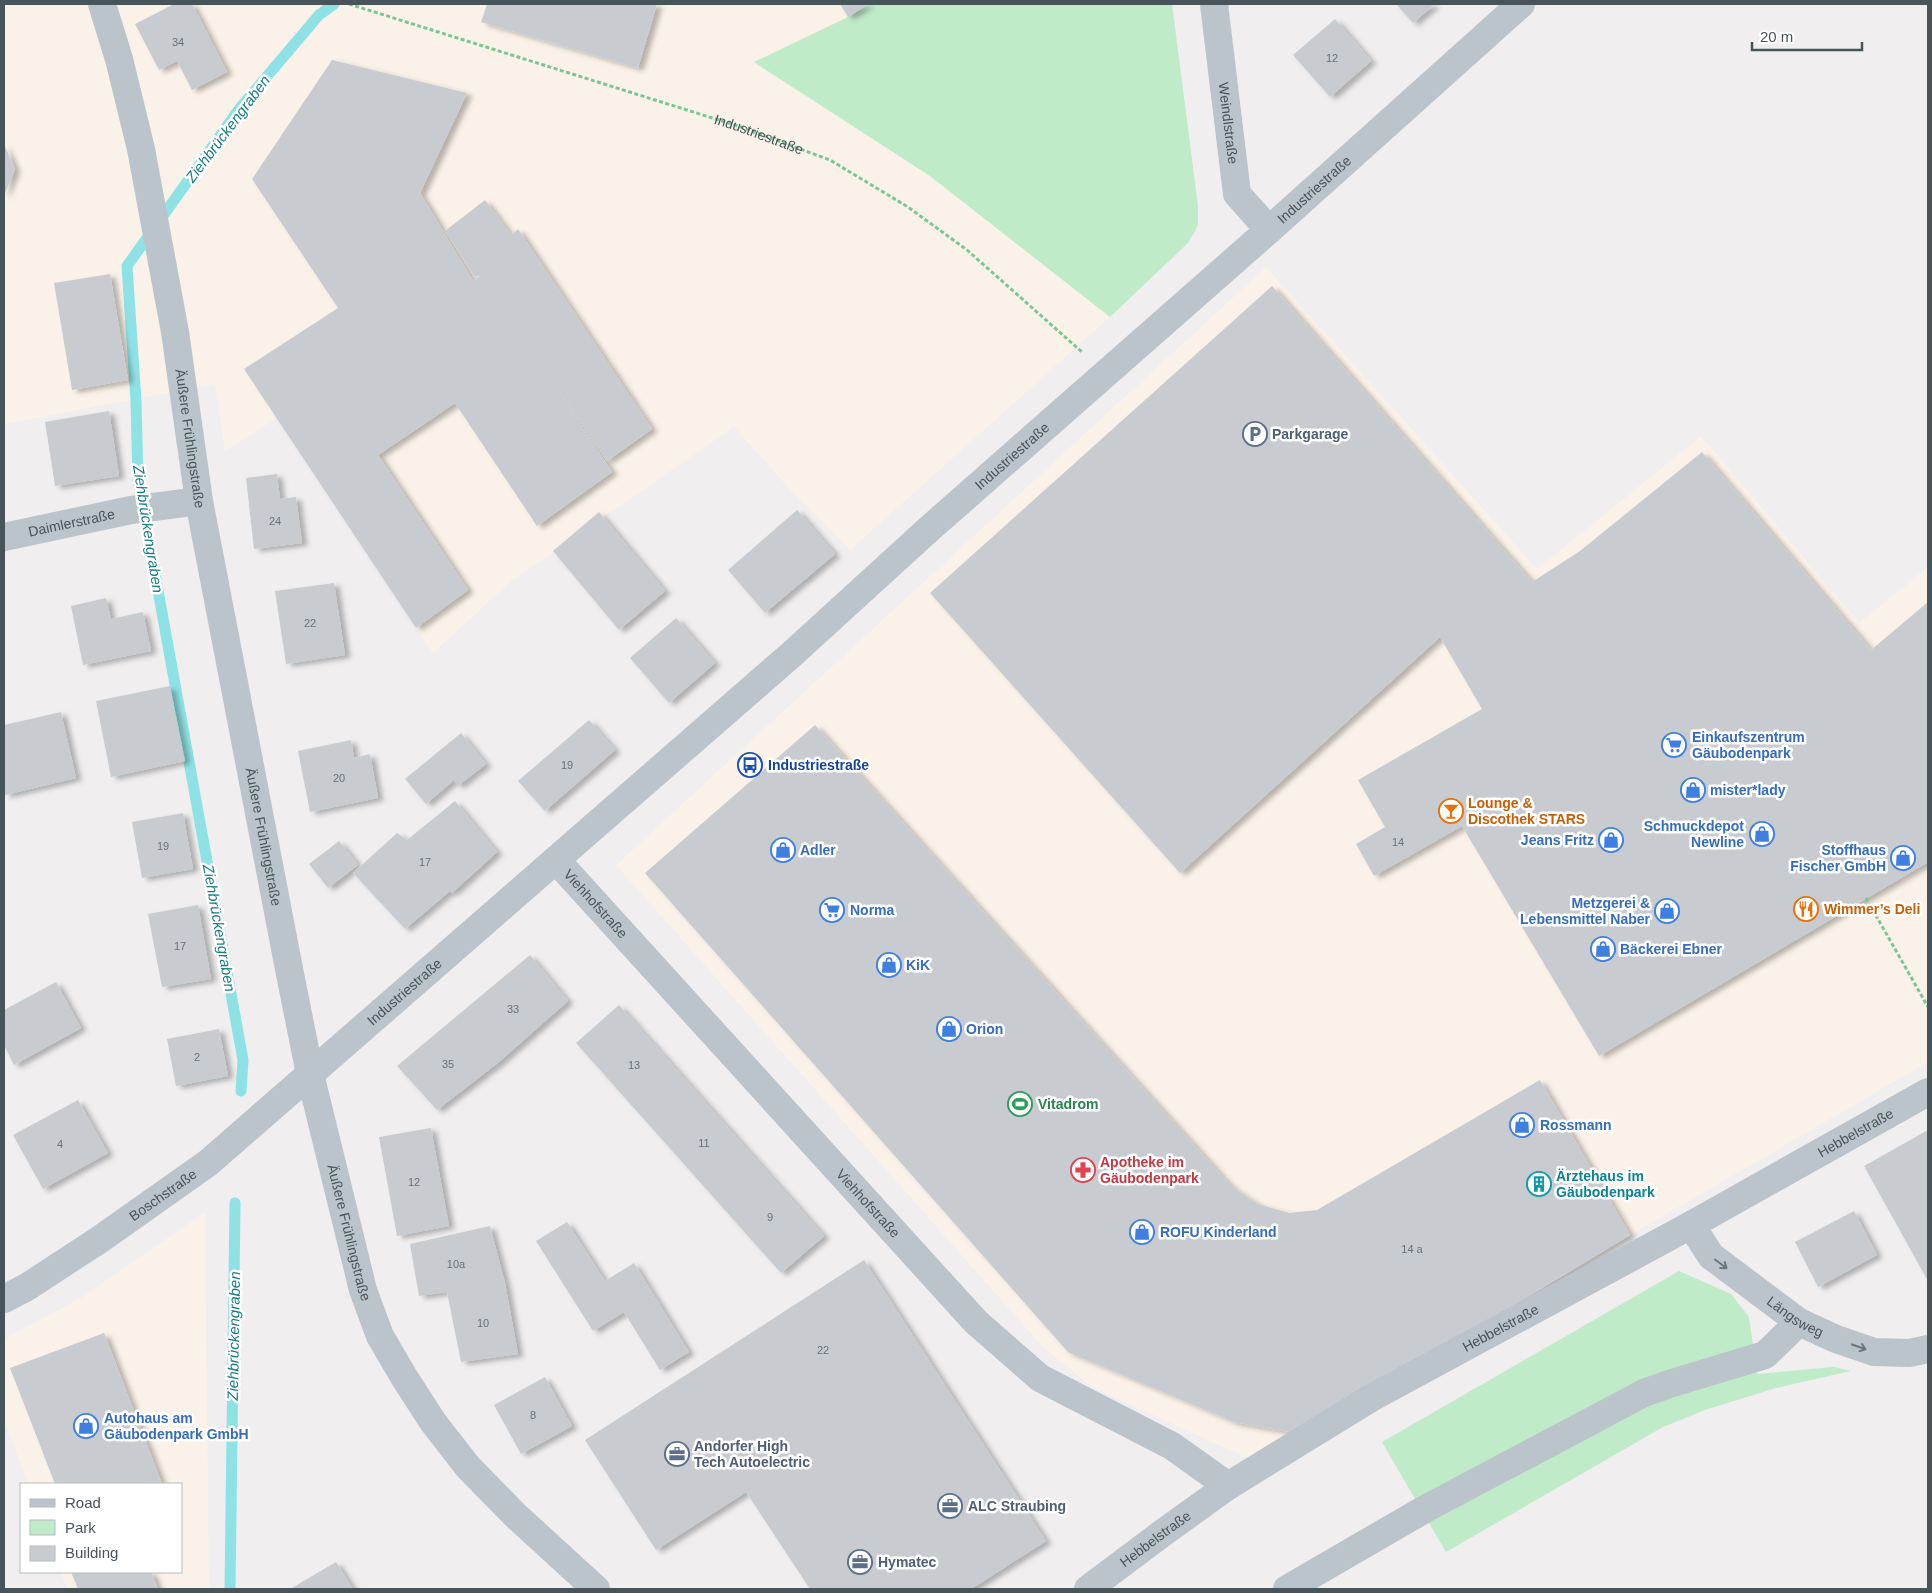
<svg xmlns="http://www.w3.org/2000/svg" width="1932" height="1593" font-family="Helvetica,sans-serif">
  <defs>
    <filter id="shadow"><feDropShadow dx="5.5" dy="3" stdDeviation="2.5" flood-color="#0004"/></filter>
  </defs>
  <rect width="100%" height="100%" fill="#f0eeee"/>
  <path fill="#faf2e8" d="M4 4H869L848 17 754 63 930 176 1110 317 850 550 794 494 734 427 511 581 433 653 277 418 225 451 215 384 4 424Z
    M1266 267 1537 569 1701 436 1859 623 1928 567V1062L1630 1235 1300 1434 1252 1460 1092 1387 1043 1347 616 865Z
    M205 1212 209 1589H67L61 1572H181V1484H28L4 1419V1339L81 1298Z"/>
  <path fill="#bfebc8" d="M869 4H1172L1198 206V225L1188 243 1110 317 930 176 754 62 848 17Z
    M1679 1271 1731 1294 1749 1317 1757 1374 1834 1367 1851 1371 1776 1388 1705 1410 1663 1427 1446 1552 1382 1442Z"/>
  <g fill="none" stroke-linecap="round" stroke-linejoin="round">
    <path stroke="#8ee2e5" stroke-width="11" d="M241 1091 243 1060 138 480 136 401 127 266 240 108 319 15 334 4
      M230 1589 235 1203"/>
  </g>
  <path fill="#c8ccd0" filter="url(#shadow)" d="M174 4H192L227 72 192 90 177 61 159 70 135 24Z
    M487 4H657L638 68 481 22Z
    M840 4H869L848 17Z
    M1396 4H1435L1413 23Z
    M1335 19 1371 61 1330 97 1293 55Z
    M332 60 467 93 420 193 473 281 482 275 475 277 445 231 485 200 511 235 518 229 652 429 607 461 539 361 612 472 537 526 455 403 378 455 468 590 416 628 244 369 338 308 252 179Z
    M4 144 15 169 4 196Z
    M110 274 128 380 72 390 54 283Z
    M1272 286 1532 582 1580 551 1702 452 1871 650 1928 602V862L1599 1056 1462 826 1374 876 1356 844 1385 827 1358 780 1482 709 1440 637 1180 873 930 593Z
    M109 411 119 476 55 486 45 422Z
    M277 474 280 499 296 497 302 543 254 549 246 478Z
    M797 510 835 554 765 613 728 570Z
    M599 512 665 591 619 630 553 551Z
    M334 583 345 655 286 664 275 591Z
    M106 598 111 619 143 612 151 651 83 665 71 606Z
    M676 618 715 663 669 703 630 658Z
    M170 686 185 761 111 777 96 701Z
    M61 712 76 778 5 795 4 788V725Z
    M589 720 615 750 545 811 518 781Z
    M815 725 1231 1186 1258 1204 1289 1213 1317 1210 1540 1080 1630 1235 1300 1434 1234 1422 1068 1352 645 873Z
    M461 733 486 764 458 786 454 780 426 804 405 779Z
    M351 740 354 758 370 754 378 798 310 812 298 751Z
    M455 801 497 852 452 893 450 891 405 929 353 873 397 833 407 840Z
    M183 813 193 869 142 878 132 822Z
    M339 841 358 865 328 888 309 864Z
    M198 905 211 979 162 987 148 914Z
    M530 955 568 1001 499 1062 437 1110 397 1066Z
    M56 982 81 1028 14 1065 4 1045V1010Z
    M619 1005 824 1236 781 1273 576 1043Z
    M219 1029 228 1076 176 1086 167 1039Z
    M78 1100 108 1153 43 1189 13 1135Z
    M431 1128 449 1226 397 1236 379 1137Z
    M1928 1130V1281L1864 1166Z
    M1854 1211 1877 1255 1818 1287 1795 1242Z
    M567 1222 605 1281 634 1263 689 1352 660 1370 624 1312 593 1331 536 1241Z
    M490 1226 505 1283 518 1354 461 1362 447 1292 419 1296 410 1244Z
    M864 1260 1046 1541 971 1589H810L746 1492 656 1550 585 1440Z
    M104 1333 162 1484H55L10 1368Z
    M545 1377 572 1426 521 1454 494 1405Z
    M336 1562 353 1589H290Z
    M71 1572H151L158 1589H78Z"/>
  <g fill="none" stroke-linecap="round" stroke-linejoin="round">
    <g stroke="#79c793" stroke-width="3" stroke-dasharray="4 2.5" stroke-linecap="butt">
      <path id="s1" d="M349 4 738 126 830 160 908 207 967 250 1082 352"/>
      <path d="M1866 898 1928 1007"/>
    </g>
    <g stroke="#bac4ca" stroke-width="28">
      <path id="s2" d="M102 4 119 59 141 149 175 332 199 501 290 974 310 1074 363 1290 380 1336 404 1377 433 1422 468 1467 515 1515 596 1589"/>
      <path id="s3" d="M1214 4 1237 194 1269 230"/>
      <path id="s4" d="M4 537 131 510 199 501"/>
      <path id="s5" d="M556 860 976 1322 1040 1378 1172 1446 1228 1486"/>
      <path id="s6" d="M1691 1225 1711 1256 1799 1322 1836 1339 1874 1352 1909 1353 1928 1349"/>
      <path id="s7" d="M4 1299 27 1287 99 1240 208 1163 792 654 929 529 1269 230 1521 4"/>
      <path id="s8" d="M1088 1589 1164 1532 1228 1486 1371 1398 1691 1225 1928 1092"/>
      <path d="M1287 1589 1425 1509 1644 1393 1669 1384 1765 1355 1799 1322"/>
    </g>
  </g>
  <defs><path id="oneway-shaft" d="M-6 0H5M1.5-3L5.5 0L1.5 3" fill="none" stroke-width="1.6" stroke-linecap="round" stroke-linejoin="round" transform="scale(1.25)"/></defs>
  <g stroke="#6a767c">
    <use href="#oneway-shaft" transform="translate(1721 1264) rotate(37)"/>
    <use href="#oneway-shaft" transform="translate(1859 1347) rotate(19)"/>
  </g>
  <defs>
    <symbol id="parking-ring" viewBox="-11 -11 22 22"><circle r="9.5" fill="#fff" stroke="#5c6f8a" stroke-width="1.5"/><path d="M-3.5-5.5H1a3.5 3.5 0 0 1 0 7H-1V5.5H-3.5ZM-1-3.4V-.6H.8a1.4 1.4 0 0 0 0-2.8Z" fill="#5c6f8a"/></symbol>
    <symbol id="supermarket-ring" viewBox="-11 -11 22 22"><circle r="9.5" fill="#fff" stroke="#3f7fe0" stroke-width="1.5"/><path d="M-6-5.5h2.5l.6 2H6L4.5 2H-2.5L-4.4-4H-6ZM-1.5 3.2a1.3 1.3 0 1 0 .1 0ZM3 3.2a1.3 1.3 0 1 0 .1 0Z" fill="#3f7fe0"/></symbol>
    <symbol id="bus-ring" viewBox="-11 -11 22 22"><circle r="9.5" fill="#fff" stroke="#1a4fb4" stroke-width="1.5"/><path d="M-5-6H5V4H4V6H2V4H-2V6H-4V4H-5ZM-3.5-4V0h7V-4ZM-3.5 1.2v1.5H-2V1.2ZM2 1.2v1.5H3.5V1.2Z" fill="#1a4fb4"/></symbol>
    <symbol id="shop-ring" viewBox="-11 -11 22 22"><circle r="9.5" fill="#fff" stroke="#3f7fe0" stroke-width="1.5"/><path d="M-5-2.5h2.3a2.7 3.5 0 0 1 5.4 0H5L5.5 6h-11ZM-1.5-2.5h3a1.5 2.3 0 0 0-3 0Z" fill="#3f7fe0"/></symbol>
    <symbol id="bar-ring" viewBox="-11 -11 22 22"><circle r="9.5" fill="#fff" stroke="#e8710a" stroke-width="1.5"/><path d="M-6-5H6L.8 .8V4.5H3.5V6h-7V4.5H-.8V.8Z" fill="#e8710a"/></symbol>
    <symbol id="restaurant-ring" viewBox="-11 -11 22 22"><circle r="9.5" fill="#fff" stroke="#e8710a" stroke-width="1.5"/><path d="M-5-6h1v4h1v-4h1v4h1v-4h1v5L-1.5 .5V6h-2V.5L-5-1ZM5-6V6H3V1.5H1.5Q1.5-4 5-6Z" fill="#e8710a"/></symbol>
    <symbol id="stadium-ring" viewBox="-11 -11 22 22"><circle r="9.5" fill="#fff" stroke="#2e9e5b" stroke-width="1.5"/><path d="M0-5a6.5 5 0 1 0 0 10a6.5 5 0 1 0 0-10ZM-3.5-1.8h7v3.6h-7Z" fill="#2e9e5b"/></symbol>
    <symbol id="pharmacy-ring" viewBox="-11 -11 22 22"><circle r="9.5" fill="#fff" stroke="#e0444e" stroke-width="1.5"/><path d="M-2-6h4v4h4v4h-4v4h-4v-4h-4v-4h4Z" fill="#e0444e"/></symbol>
    <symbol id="building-ring" viewBox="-11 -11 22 22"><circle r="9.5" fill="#fff" stroke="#0f9aa8" stroke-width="1.5"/><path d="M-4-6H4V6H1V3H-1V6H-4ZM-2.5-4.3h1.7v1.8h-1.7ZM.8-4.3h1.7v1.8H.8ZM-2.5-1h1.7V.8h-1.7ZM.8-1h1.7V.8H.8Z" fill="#0f9aa8"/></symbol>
    <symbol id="office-ring" viewBox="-11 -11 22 22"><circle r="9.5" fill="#fff" stroke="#5c6f8a" stroke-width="1.5"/><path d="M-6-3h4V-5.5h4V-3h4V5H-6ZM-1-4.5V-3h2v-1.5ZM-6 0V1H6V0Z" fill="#5c6f8a"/></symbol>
  </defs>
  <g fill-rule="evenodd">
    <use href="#parking-ring" x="1241" y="420" width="28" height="28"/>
    <use href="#supermarket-ring" x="1660" y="731" width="28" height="28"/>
    <use href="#bus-ring" x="736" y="751" width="28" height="28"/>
    <use href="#shop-ring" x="1679" y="776" width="28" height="28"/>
    <use href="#bar-ring" x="1437" y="797" width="28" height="28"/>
    <use href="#shop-ring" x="1748" y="820" width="28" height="28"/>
    <use href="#shop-ring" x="1597" y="826" width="28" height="28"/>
    <use href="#shop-ring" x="769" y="836" width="28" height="28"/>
    <use href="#shop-ring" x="1889" y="844" width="28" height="28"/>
    <use href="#restaurant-ring" x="1792" y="895" width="28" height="28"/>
    <use href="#supermarket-ring" x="818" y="896" width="28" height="28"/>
    <use href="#shop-ring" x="1653" y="897" width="28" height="28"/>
    <use href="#shop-ring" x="1589" y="935" width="28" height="28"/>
    <use href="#shop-ring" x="875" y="951" width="28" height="28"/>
    <use href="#shop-ring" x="935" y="1015" width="28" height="28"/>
    <use href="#stadium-ring" x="1006" y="1090" width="28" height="28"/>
    <use href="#shop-ring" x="1508" y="1111" width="28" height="28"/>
    <use href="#pharmacy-ring" x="1069" y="1156" width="28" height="28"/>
    <use href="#building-ring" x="1525" y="1170" width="28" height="28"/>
    <use href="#shop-ring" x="1128" y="1218" width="28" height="28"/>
    <use href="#shop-ring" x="72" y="1412" width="28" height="28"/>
    <use href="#office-ring" x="663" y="1440" width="28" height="28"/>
    <use href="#office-ring" x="936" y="1492" width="28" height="28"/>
    <use href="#office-ring" x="846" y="1548" width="28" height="28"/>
  </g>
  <g text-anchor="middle" stroke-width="5" stroke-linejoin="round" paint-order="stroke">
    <g font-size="11" fill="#677278">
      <text x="178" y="46">34</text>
      <text x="1332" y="62">12</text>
      <text x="275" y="525">24</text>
      <text x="310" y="627">22</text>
      <text x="567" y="769">19</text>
      <text x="339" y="782">20</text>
      <text x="1398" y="846">14</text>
      <text x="163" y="850">19</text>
      <text x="425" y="866">17</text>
      <text x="180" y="950">17</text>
      <text x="513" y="1013">33</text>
      <text x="197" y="1061">2</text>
      <text x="448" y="1068">35</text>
      <text x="634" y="1069">13</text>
      <text x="704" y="1147">11</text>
      <text x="60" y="1148">4</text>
      <text x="414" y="1186">12</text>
      <text x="770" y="1221">9</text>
      <text x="1412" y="1253">14 a</text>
      <text x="456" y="1268">10a</text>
      <text x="483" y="1327">10</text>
      <text x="823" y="1354">22</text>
      <text x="533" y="1419">8</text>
    </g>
    <g font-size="14" fill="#47545a" stroke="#fff">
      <text dy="5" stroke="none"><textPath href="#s3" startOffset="120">Weindlstraße</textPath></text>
      <text dy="5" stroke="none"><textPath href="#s1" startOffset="430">Industriestraße</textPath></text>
      <text dy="5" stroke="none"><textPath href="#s7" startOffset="1719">Industriestraße</textPath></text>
      <text dy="5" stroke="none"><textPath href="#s2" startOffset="444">Äußere Frühlingstraße</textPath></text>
      <text dy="5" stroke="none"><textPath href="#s7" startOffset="1316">Industriestraße</textPath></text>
      <text dy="5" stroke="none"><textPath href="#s4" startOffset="69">Daimlerstraße</textPath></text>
      <text dy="5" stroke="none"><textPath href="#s2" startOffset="849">Äußere Frühlingstraße</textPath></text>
      <text dy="5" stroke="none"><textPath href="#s5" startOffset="59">Viehhofstraße</textPath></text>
      <text dy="5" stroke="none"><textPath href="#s7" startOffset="506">Industriestraße</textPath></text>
      <text dy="5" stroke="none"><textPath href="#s8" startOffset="894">Hebbelstraße</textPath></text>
      <text dy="5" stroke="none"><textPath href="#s7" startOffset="190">Boschstraße</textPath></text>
      <text dy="5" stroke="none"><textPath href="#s5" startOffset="464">Viehhofstraße</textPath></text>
      <text dy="5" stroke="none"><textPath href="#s2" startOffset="1254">Äußere Frühlingstraße</textPath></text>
      <text dy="5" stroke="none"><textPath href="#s6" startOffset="141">Längsweg</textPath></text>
      <text dy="5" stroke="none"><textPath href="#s8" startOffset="489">Hebbelstraße</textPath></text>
      <text dy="5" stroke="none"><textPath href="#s8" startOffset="84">Hebbelstraße</textPath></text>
    </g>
    <g font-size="14" font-weight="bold" fill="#4e5e75" stroke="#fff" text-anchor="start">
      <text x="1272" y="439">Parkgarage</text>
      <text x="694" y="1451">Andorfer High<tspan x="694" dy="16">Tech Autoelectric</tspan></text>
      <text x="968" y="1511">ALC Straubing</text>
      <text x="878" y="1567">Hymatec</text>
    </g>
    <g font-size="14" font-weight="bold" fill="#366cbe" stroke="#fff" text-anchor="start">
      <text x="1692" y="742">Einkaufszentrum<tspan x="1692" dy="16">Gäubodenpark</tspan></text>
      <text x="1710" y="795">mister*lady</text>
      <text x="1744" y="831" text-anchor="end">Schmuckdepot<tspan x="1744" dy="16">Newline</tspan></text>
      <text x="1594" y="845" text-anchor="end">Jeans Fritz</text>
      <text x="800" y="855">Adler</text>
      <text x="1886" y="855" text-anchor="end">Stoffhaus<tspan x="1886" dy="16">Fischer GmbH</tspan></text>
      <text x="1650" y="908" text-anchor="end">Metzgerei &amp;<tspan x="1650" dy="16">Lebensmittel Naber</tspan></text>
      <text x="850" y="915">Norma</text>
      <text x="1620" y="954">Bäckerei Ebner</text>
      <text x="906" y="970">KiK</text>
      <text x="966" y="1034">Orion</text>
      <text x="1540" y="1130">Rossmann</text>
      <text x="1160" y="1237">ROFU Kinderland</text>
      <text x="104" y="1423">Autohaus am<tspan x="104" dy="16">Gäubodenpark GmbH</tspan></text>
    </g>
    <g font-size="14" font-weight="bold" fill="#164399" stroke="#fff" text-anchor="start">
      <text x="768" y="770">Industriestraße</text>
    </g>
    <g font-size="14" font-weight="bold" fill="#c56008" stroke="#fff" text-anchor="start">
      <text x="1468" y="808">Lounge &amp;<tspan x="1468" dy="16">Discothek STARS</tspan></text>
      <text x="1824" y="914">Wimmer’s Deli</text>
    </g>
    <g font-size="14" font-weight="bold" fill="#27864d" stroke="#fff" text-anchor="start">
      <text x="1038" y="1109">Vitadrom</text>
    </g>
    <g font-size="14" font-weight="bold" fill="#be3a42" stroke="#fff" text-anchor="start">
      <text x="1100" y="1167">Apotheke im<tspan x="1100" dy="16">Gäubodenpark</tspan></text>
    </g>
    <g font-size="14" font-weight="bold" fill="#0d838f" stroke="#fff" text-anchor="start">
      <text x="1556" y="1181">Ärztehaus im<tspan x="1556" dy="16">Gäubodenpark</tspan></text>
    </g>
    <g font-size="15" font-style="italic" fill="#157d82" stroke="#fff">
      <text transform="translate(228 129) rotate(-53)" y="5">Ziehbrückengraben</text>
      <text transform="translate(148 529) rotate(81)" y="5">Ziehbrückengraben</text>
      <text transform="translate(219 928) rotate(80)" y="5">Ziehbrückengraben</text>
      <text transform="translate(234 1336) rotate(-89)" y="5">Ziehbrückengraben</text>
    </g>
  </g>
  <rect width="1932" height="1593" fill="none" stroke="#47545a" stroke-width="10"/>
  <rect x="20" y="1483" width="162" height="90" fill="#ffffff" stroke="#b5bbbd"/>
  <rect x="30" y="1499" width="25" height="8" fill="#bac4ca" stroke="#b5bbbd"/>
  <text x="65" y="1508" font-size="15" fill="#47545a">Road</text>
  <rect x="30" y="1520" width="25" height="15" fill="#bfebc8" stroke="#b5bbbd"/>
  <text x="65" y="1533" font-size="15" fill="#47545a">Park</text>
  <rect x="30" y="1546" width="25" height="15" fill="#c8ccd0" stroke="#b5bbbd"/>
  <text x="65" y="1558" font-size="15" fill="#47545a">Building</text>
  <path d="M1752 42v8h110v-8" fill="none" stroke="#47545a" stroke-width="2.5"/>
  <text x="1760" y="42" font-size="15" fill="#47545a" stroke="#ffffff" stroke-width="4" paint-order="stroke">20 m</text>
</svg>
